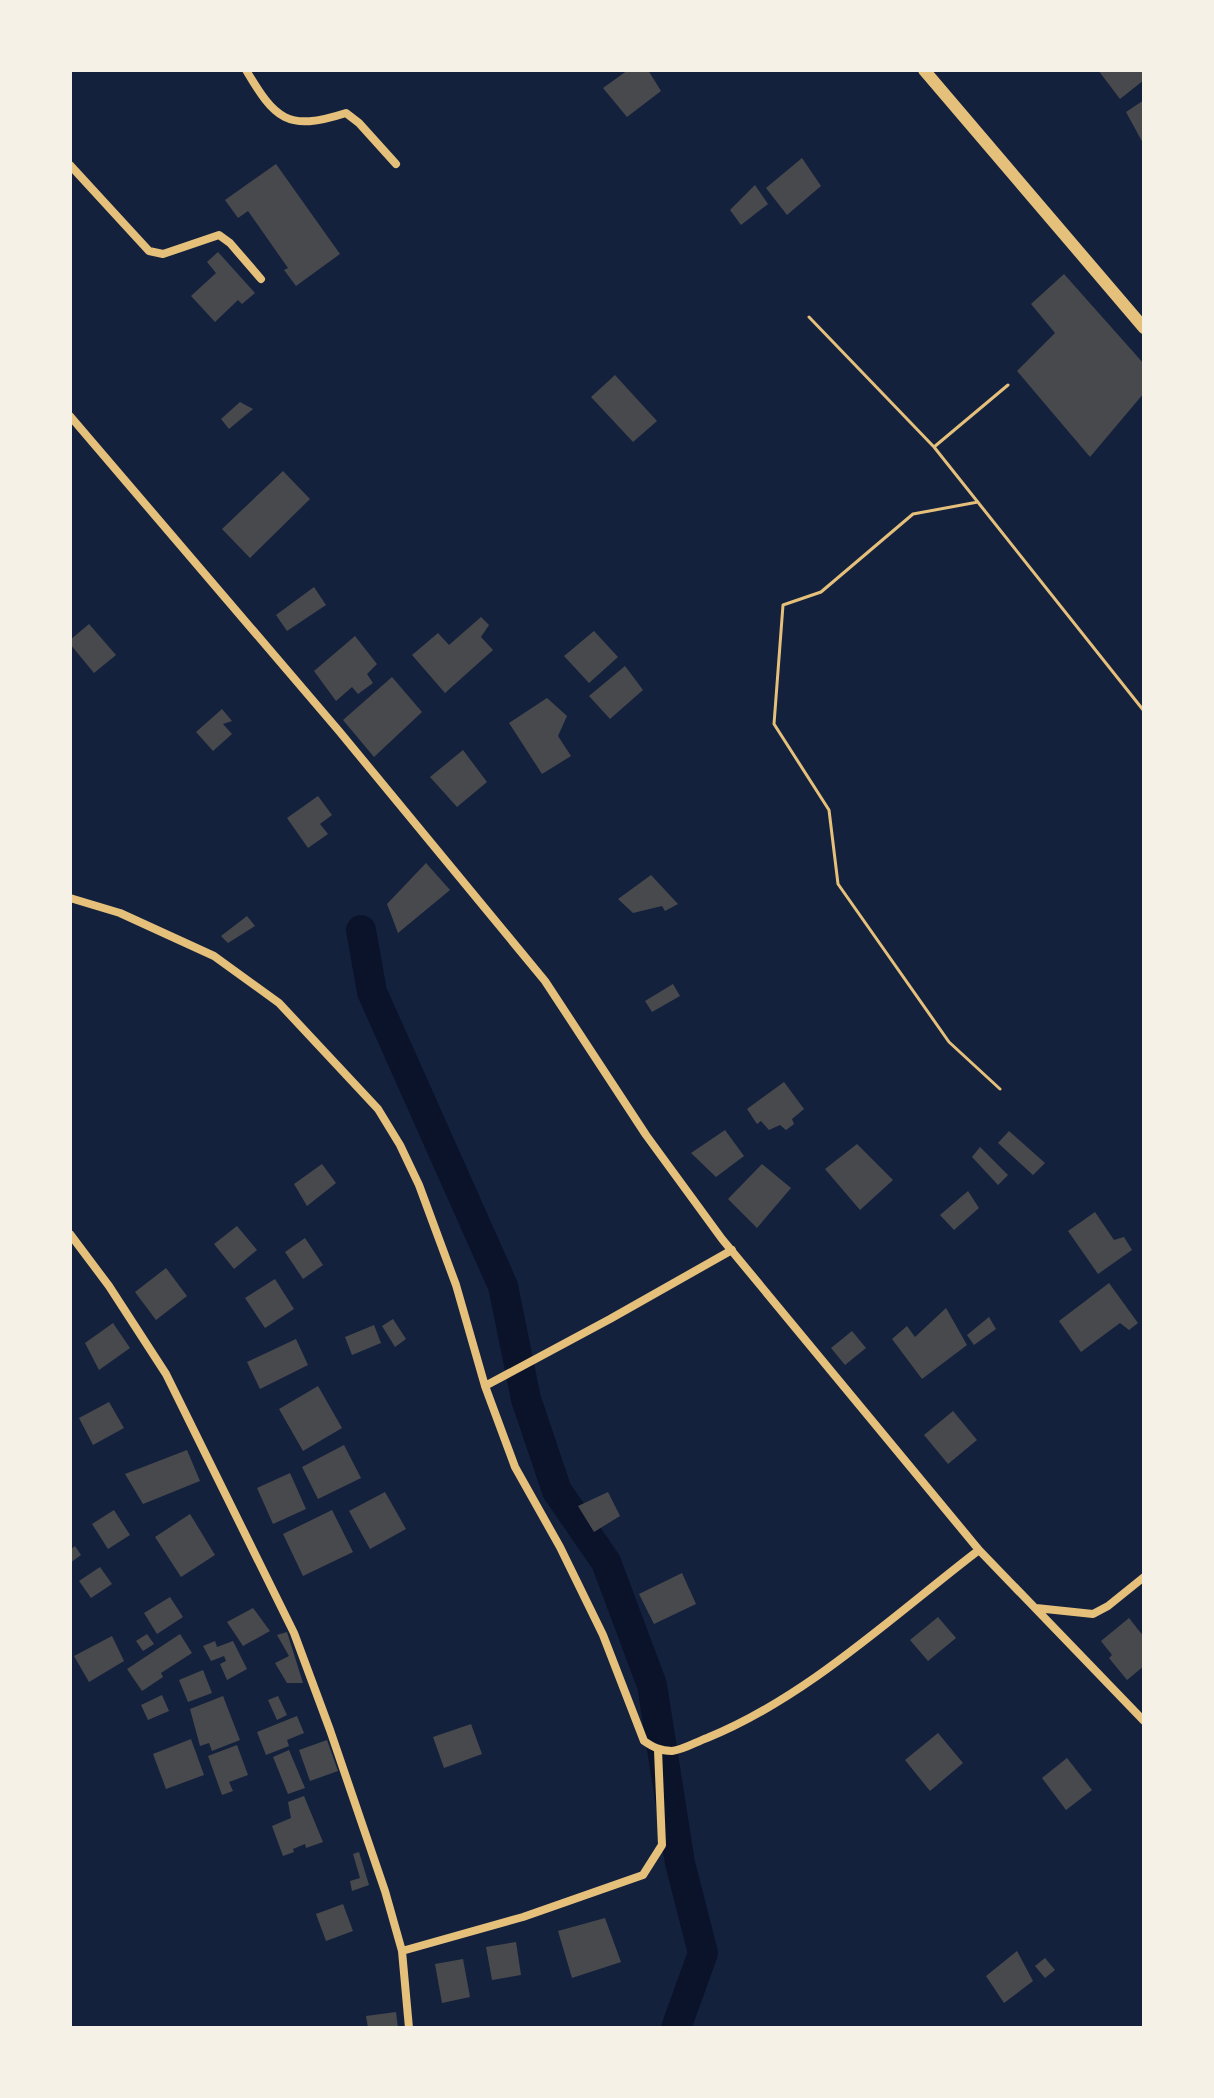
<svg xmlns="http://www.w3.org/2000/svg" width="1214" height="2098" font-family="'PT Serif',serif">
  <rect width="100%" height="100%" fill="#14213d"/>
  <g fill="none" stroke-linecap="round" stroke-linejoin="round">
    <path stroke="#0b132b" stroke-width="30" d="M361 930 372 992 503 1286 526 1399 557 1491 606 1562 652 1685 680 1863 703 1953 676 2028"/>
  </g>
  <path fill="#48494c" d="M628 70H648L661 91 627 117 603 88Z
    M1098 70H1144V80L1120 99Z
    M1144 100V145L1126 112Z
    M802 158 821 186 787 215 766 188Z
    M276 164 340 254 296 286 284 270 288 268 248 211 238 218 225 200Z
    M755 185 768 204 741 225 730 210Z
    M218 252 255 293 242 304 238 300 215 322 191 296 216 273 207 262Z
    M1064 274 1144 364V393L1090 457 1017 371 1055 333 1031 304Z
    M615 375 657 421 633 442 591 397Z
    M240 402 253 409 229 429 221 419Z
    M283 471 310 499 250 558 222 529Z
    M314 587 326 605 287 631 276 615Z
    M481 617 489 625 481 637 493 650 445 693 412 655 438 633 449 645Z
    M89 624 116 655 94 673 70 644V640Z
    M594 631 618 657 589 683 564 656Z
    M355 636 377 664 367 674 373 683 358 694 352 687 336 701 314 671Z
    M625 666 643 690 610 719 589 696Z
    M392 677 422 712 374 757 343 720Z
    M547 698 567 716 558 736 571 756 542 774 509 723Z
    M222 709 232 721 223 724 232 734 213 751 196 732Z
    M463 750 487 782 457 807 430 777Z
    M318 796 332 815 320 824 328 834 308 848 287 818Z
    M426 863 450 890 398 933 387 904Z
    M651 875 678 904 665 911 662 906 633 913 618 899Z
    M247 916 255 926 228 943 221 936Z
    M673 984 680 996 652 1012 645 1001Z
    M784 1082 804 1109 792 1119 794 1124 786 1130 780 1125 769 1130 761 1121 757 1124 747 1109Z
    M725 1130 744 1156 716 1177 691 1153Z
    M1009 1131 1045 1163 1033 1175 998 1143Z
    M857 1144 893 1180 860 1210 825 1169Z
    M980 1147 1008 1175 998 1185 972 1157Z
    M322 1164 336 1183 307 1206 294 1184Z
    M762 1164 791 1188 757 1228 728 1199Z
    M968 1191 979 1208 954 1230 940 1215Z
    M1095 1212 1114 1240 1124 1237 1132 1250 1098 1274 1068 1231Z
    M237 1226 257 1250 234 1269 214 1244Z
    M305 1238 323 1265 303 1279 285 1252Z
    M166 1268 187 1296 156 1320 135 1292Z
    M275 1279 294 1309 265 1328 245 1298Z
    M1109 1283 1138 1323 1129 1330 1120 1323 1081 1352 1059 1321Z
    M946 1308 967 1345 922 1379 892 1339 907 1326 915 1337Z
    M989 1317 996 1329 974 1345 967 1335Z
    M393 1319 406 1339 395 1347 382 1326Z
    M113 1323 130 1348 99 1370 85 1343Z
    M374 1325 381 1343 352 1355 345 1337Z
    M852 1331 866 1348 845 1365 831 1348Z
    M296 1339 308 1365 260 1389 247 1362Z
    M318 1386 342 1428 303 1451 279 1409Z
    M109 1402 124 1428 93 1445 79 1418Z
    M953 1411 977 1440 948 1464 924 1435Z
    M344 1445 361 1478 318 1499 302 1467Z
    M187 1450 200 1481 143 1504 125 1474Z
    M290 1473 306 1509 273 1524 257 1488Z
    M385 1492 406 1529 370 1549 349 1511Z
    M608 1492 620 1516 594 1532 578 1506Z
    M114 1510 130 1535 108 1549 92 1524Z
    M332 1510 353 1552 303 1576 283 1534Z
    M190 1514 215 1555 181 1577 155 1537Z
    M75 1546 81 1555 70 1563V1550Z
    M100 1567 112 1584 91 1598 79 1581Z
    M682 1573 696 1604 654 1624 639 1594Z
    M170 1597 183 1617 157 1634 144 1613Z
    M253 1608 270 1631 243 1646 227 1622Z
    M938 1617 956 1638 928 1661 910 1640Z
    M1129 1618 1144 1637V1666L1127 1680 1109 1658 1112 1655 1101 1641Z
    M287 1632 303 1683H287L275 1663 289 1656 277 1635Z
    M147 1634 154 1644 143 1651 136 1641Z
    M180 1634 192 1653 161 1673 163 1677 142 1691 127 1669Z
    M112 1636 124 1661 89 1682 74 1656Z
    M215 1641 217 1647 233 1641 247 1669 227 1680 220 1664 226 1661 224 1656 211 1661 203 1646Z
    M203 1670 212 1693 188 1702 179 1680Z
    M162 1695 169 1711 148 1720 141 1705Z
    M223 1696 240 1740 212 1751 209 1743 200 1746 190 1709Z
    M278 1696 287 1715 277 1720 268 1700Z
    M297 1716 304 1733 287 1740 289 1746 266 1755 257 1732Z
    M471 1724 482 1754 444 1768 433 1737Z
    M938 1733 963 1763 930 1791 905 1760Z
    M191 1739 204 1775 166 1789 153 1754Z
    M327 1740 338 1771 310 1781 299 1750Z
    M237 1745 248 1775 229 1782 233 1791 222 1795 208 1756Z
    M289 1750 305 1788 288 1794 273 1757Z
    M1067 1758 1092 1790 1066 1810 1042 1778Z
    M304 1796 323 1842 306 1848 305 1844 293 1849 294 1852 283 1856 272 1826 291 1818 288 1802Z
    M359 1852 369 1885 352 1891 350 1881 360 1878 353 1854Z
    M343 1904 353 1931 326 1941 316 1914Z
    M605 1918 621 1962 572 1978 558 1931Z
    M516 1942 521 1975 492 1980 486 1947Z
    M1017 1951 1033 1981 1004 2003 986 1976Z
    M1045 1958 1055 1970 1045 1978 1035 1966Z
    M463 1959 470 1997 442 2003 435 1964Z
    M396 2012 398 2028H368L366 2016Z"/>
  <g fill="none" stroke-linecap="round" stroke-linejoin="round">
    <path stroke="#e5c07b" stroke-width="3" d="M809 317 934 447 1144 711
      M934 447 1008 385
      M978 502 913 514 821 592 783 605 774 724 829 810 838 884 949 1042 1000 1089"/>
    <path stroke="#e5c07b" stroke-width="8" d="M246 70C275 119 287 132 346 113L359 123 396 164
      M70 165 149 251 163 254 219 235 230 243 261 279
      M70 416 339 731 545 981 646 1135 722 1239 979 1550 1144 1721
      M70 898 120 913 214 956 279 1003 378 1109 400 1145 419 1185 456 1285 485 1386 515 1467 560 1547 603 1635 644 1741C653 1747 660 1751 672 1751 683 1750 696 1742 707 1738 806 1698 894 1615 979 1550
      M70 1234 109 1286 166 1374 294 1633 330 1730 385 1891 402 1951 409 2028
      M485 1386 610 1319 732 1250
      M1036 1608 1093 1614 1108 1606 1144 1577
      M402 1951 523 1917 643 1875 662 1845 658 1750"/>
    <path stroke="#e5c07b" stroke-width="12" d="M924 70 1144 328"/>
  </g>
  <rect width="1214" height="2098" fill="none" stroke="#f6f1e7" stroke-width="144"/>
</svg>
